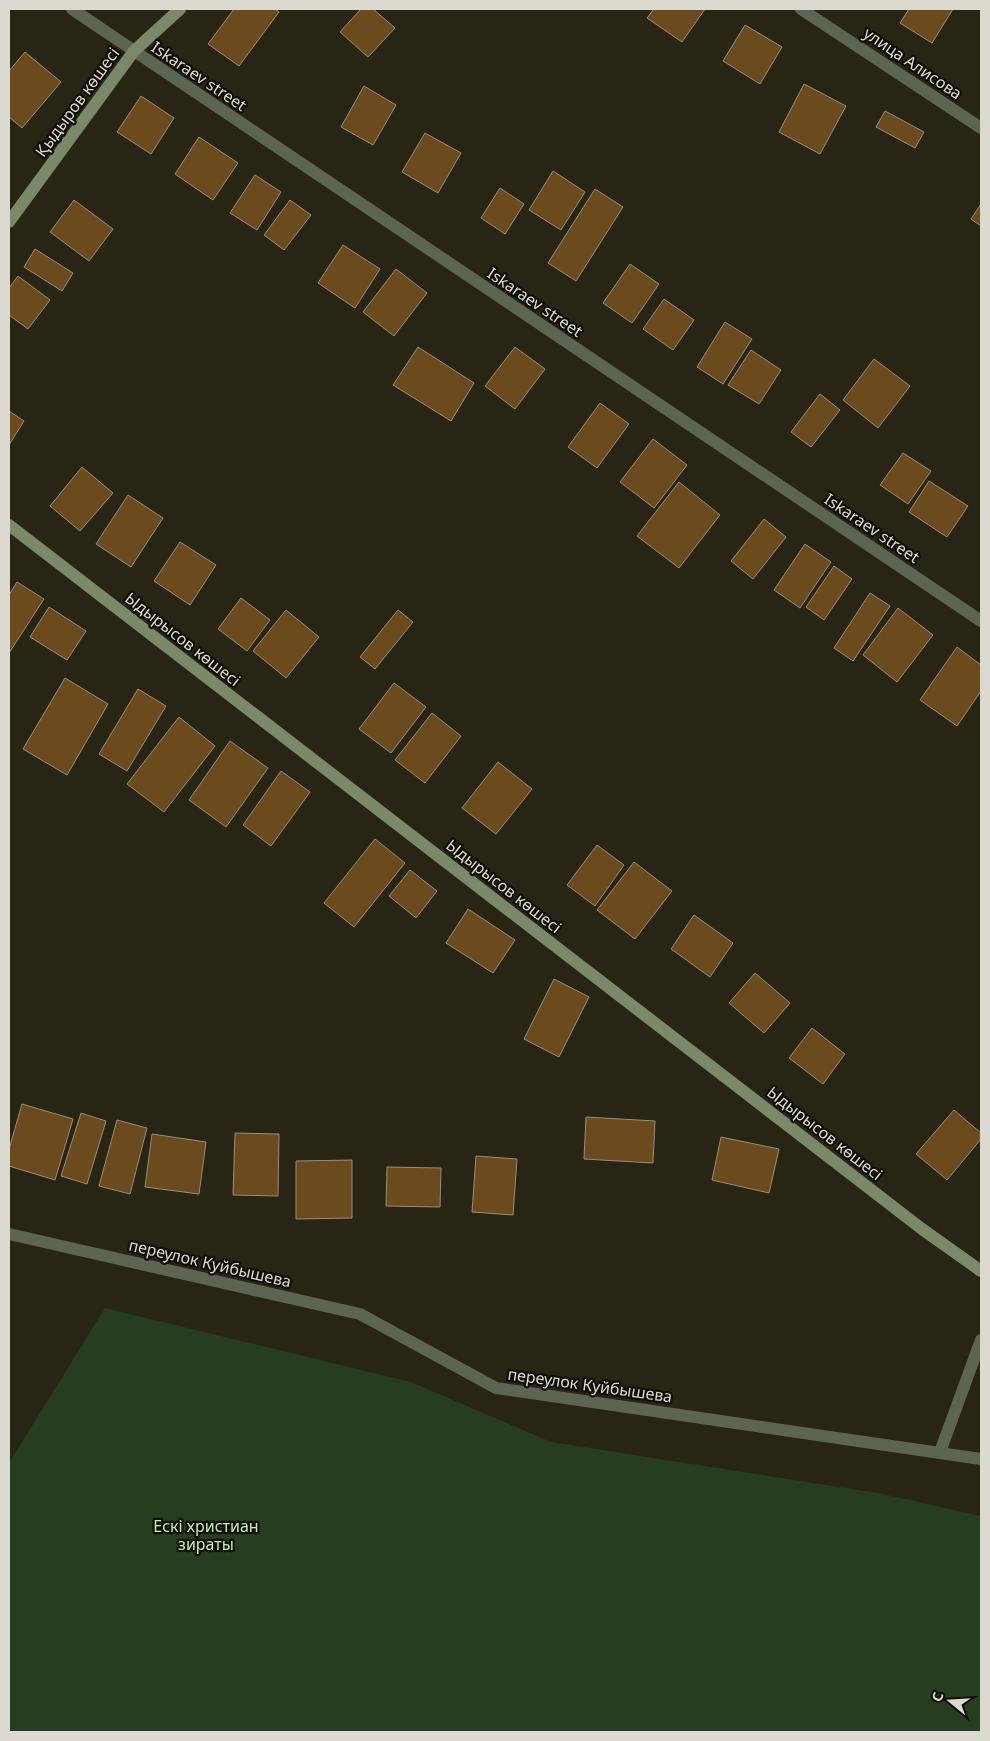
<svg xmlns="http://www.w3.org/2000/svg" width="990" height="1741" font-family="'Noto Sans',sans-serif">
  <rect width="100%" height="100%" fill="#292514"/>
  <path fill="#273d1f" d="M105 1308 411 1382 551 1442 883 1494 981 1516V1732H9V1463Z"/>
  <path fill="#6b4a1e" stroke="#9b8d7d" d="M234 9H275L279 12 239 66 208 44Z
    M361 9H373L395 28 368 57 340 32Z
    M654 9H705L682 42 647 18Z
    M909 9H953L932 43 900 23Z
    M745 25 782 47 760 84 723 61Z
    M25 52 61 82 22 128 9 117V71Z
    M804 84 846 106 820 154 779 132Z
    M364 86 396 105 373 145 341 127Z
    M141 96 174 118 151 154 117 132Z
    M885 111 924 132 915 148 876 127Z
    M425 133 461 153 438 193 402 172Z
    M199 137 238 163 213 200 175 174Z
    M553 171 585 192 561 230 529 210Z
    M255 175 281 192 257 230 230 213Z
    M500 188 524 204 505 234 481 218Z
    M595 189 623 207 576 281 548 263Z
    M74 200 113 229 89 261 50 232Z
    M290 200 311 215 284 250 264 235Z
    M981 204V226L971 219Z
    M343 245 380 269 355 308 318 283Z
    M35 249 73 273 62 291 24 267Z
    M630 264 659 284 632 323 603 303Z
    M396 269 427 293 394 336 363 312Z
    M18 276 50 300 28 329 9 315V288Z
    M664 299 694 320 673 350 643 329Z
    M725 322 752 339 723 384 697 367Z
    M418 347 474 383 451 421 393 385Z
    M515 347 545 369 515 409 485 386Z
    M751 350 781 370 759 404 728 385Z
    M874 359 910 386 878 428 843 400Z
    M820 394 840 410 811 447 791 432Z
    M600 403 629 424 597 468 568 447Z
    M9 411 24 421 9 445Z
    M653 439 687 465 654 508 620 482Z
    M903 453 931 471 908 504 880 485Z
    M82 467 113 493 80 531 50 506Z
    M929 481 968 506 947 537 909 512Z
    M679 482 720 515 679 568 637 536Z
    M128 495 163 518 131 567 96 544Z
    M764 519 786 537 753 579 731 561Z
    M180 542 216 565 190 605 154 581Z
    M805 544 831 562 800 608 774 590Z
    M834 566 852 579 824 620 806 607Z
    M17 582 44 599 9 653V595Z
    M870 593 890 606 853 661 834 648Z
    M241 598 270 620 247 651 218 629Z
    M49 607 86 631 67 660 30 637Z
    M898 608 933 635 897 682 863 655Z
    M286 610 319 637 286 678 253 651Z
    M398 610 413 622 375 669 360 657Z
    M957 647 981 665V691L957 726 920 700Z
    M65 678 108 704 67 775 23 749Z
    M394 683 426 707 391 753 359 729Z
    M138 689 166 706 127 771 99 754Z
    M432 713 461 736 425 783 395 760Z
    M179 717 215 746 164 812 127 784Z
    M230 741 268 768 226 827 189 800Z
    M498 762 532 789 496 834 462 808Z
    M281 771 310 792 271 846 243 825Z
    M375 839 405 863 354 927 324 903Z
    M597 845 624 865 595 906 567 885Z
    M634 862 672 891 635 939 597 910Z
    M410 870 437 891 416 918 389 896Z
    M468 909 515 940 493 973 446 943Z
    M694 915 733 943 710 977 671 949Z
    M755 973 790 1003 764 1033 729 1003Z
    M554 979 589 997 559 1057 524 1039Z
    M812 1028 845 1054 823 1084 789 1058Z
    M22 1104 73 1119 55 1180 9 1166V1149Z
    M954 1110 981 1133V1139L947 1180 916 1154Z
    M81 1113 106 1121 87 1184 61 1176Z
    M586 1117 655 1121 653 1163 584 1159Z
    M117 1120 147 1128 130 1194 99 1186Z
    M235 1133 279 1134 278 1196 233 1195Z
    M152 1134 206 1142 199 1194 145 1187Z
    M721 1137 779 1149 769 1193 712 1180Z
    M476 1156 517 1159 513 1215 472 1212Z
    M352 1160V1218L296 1219V1161Z
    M387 1167 441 1168 440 1207 386 1206Z"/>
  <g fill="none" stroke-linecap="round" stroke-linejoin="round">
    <path stroke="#5b6551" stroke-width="12" d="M940 1452 981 1340"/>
    <path stroke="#5b6551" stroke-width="12" d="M72 9 981 621
      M801 9 981 128
      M9 1234 360 1314 496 1388 981 1459"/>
    <path stroke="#798969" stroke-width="12" d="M9 222 134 51 180 9
      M9 525 922 1229 981 1271"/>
  </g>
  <g text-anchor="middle" stroke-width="4.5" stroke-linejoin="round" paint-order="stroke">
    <g font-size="16" fill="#dcdad0" stroke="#100e07">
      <text transform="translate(913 63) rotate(34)" y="6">улица Алисова</text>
      <text transform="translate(199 76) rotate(34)" y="6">Iskaraev street</text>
      <text transform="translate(77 102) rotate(-54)" y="6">Қыдыров көшесі</text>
      <text transform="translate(535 302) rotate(34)" y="6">Iskaraev street</text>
      <text transform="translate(872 528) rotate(34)" y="6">Iskaraev street</text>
      <text transform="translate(183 639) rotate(38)" y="6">Ыдырысов көшесі</text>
      <text transform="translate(504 886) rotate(38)" y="6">Ыдырысов көшесі</text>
      <text transform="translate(825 1133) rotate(38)" y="6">Ыдырысов көшесі</text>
      <text transform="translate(210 1263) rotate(13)" y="6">переулок Куйбышева</text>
      <text transform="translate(590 1385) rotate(8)" y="6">переулок Куйбышева</text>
    </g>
    <g font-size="16" fill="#bef1ac" stroke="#100e07">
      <text x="206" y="1532">Ескі христиан<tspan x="206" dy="18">зираты</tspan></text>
    </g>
  </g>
  <rect width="990" height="1741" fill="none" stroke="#dcdad0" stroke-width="20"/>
  <g transform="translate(950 1701) rotate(288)" stroke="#100e07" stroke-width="4" paint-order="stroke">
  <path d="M0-4L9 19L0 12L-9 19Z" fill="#dcdad0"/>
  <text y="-8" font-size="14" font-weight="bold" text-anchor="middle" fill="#dcdad0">С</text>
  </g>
</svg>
